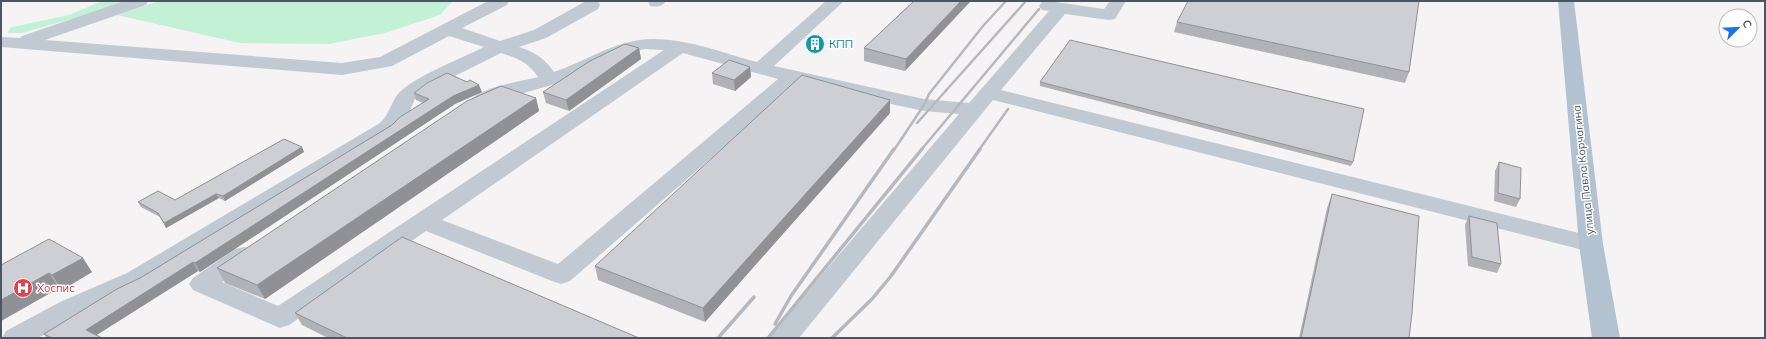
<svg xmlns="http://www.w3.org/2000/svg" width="1766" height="339" font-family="Mulish,sans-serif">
  <rect width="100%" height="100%" fill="#f5f3f3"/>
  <path fill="#c3f1d5" d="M102 1H127L99 11 22 33H7L12 27 69 15Z
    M159 1H453L440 15 385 33 329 44 240 43 117 15Z"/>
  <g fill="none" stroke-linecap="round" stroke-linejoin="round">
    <path fill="#c1cad2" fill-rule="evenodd" d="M124 1H148L146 5 45 40 342 63 380 57 488 1H509L507 5 462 28 500 41 534 30 586 1H598L600 5 598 9 546 38 519 47C535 52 544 58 554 72 578 64 600 50 625 43 667 30 716 51 757 62L826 1H844L774 66 924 99 969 103 1049 11 1042 10 1039 6 1042 2 1049 1 1104 9 1110 1H1126L1115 19 1109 20 1065 14 1001 90 1591 236 1600 238 1603 244 1600 250 1591 252 993 100 799 338H770L774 331 959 114 924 111 796 84 570 281 561 284 552 281 426 231 289 325 280 328 193 290 189 284 193 278 235 249 244 247 253 249 256 255 253 261 222 282 278 306 664 50 645 49 635 51 569 80 482 105 475 103 472 99C481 87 523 81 538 77 529 63 517 58 501 53L429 89 415 99 406 119 394 131 145 285 78 316 38 338H2L6 331 60 302 127 273 380 123C391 113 391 99 402 90 421 74 460 59 484 47L449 36 392 66 342 75 1 47V37L20 38 22 36ZM683 53 778 79 558 264 442 220Z
      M648 1H666C662 7 657 7 650 6Z"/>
    <path fill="#b3c2d1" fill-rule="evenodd" d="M1558 1H1574L1603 244 1620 338H1592L1579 244Z"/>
    <path stroke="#b5b8bd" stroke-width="2.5" d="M917 123 1026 1
      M894 150 924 105 929 94 983 26 1006 1
      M921 150 1039 9
      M979 150 1008 109"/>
    <path stroke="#b5b8bd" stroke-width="3.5" d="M775 324 791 296 894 149
      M718 338 754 297
      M768 338 922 149
      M832 338 872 299 891 276 980 149"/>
  </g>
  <path fill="#b0b2b7" d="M914 1 905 71 864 61V48Z
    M1177 22 1409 72 1405 83 1174 32Z
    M639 48 641 59 569 111 546 103 543 92Z
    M750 67 751 77 735 91 713 84 712 73Z
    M1040 82 1353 162 1351 166 1040 86Z
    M482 92 455 104 200 272 198 271 96 335 102 338H47L44 334 140 278 392 125 423 103 416 100 414 93Z
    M536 98 539 111 265 299 225 283 217 268Z
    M890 113 705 322 598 280 595 266Z
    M302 147 304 152 225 201 219 198 166 228 160 217 141 207 138 202 175 200Z
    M1499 162 1520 199 1516 207 1494 201 1495 171Z
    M1332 194 1409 338H1299L1327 208Z
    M1469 216 1501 264 1497 273 1468 266 1465 225Z
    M49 239 92 272 62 290 59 288 1 321Z
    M295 313 639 338H328L302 325Z"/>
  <path fill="#909195" d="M961 1H971L905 71 906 59Z
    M639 48 641 59 569 111 566 100Z
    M750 67 751 77 735 91 734 80Z
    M479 85 482 92 455 104 200 272 195 263 453 96Z
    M536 98 539 111 265 299 257 285Z
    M890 100V113L705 322 703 308Z
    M302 147 304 152 225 201 223 196Z
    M216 194 219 198 166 228 164 223Z
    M83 258 92 272 62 290 52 275Z
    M193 262 198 271 92 338 86 330Z
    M49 273 59 288 1 321V300Z"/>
  <path fill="#cdcfd5" stroke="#909195" d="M914 1H961L906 59 864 48Z
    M1188 1H1419L1409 72 1177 22Z
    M1070 40 1364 109 1353 162 1040 82Z
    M625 44 639 48 566 100 543 92 590 61Z
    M729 60 750 67 734 80 712 73Z
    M447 73 467 82 470 80 479 85 453 96 195 263 193 262 86 330 102 338H52L44 334 117 289 140 278 392 125 400 117 429 99 414 93 427 83Z
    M802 75 890 100 703 308 595 266Z
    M501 86 536 98 257 285 217 268 467 101Z
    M284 139 302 147 223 196 216 194 164 223 158 213 138 202 158 191 175 200Z
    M1499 162 1521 168 1520 199 1498 193Z
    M1332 194 1419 216 1412 313 1409 338H1301Z
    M1469 216 1497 223 1501 264 1472 257Z
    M402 237 639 338H347L295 313Z
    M49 239 83 258 52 275 49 273 1 300V265Z"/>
  <defs>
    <symbol id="building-disc" viewBox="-11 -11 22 22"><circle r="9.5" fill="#0f9aa8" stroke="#fff"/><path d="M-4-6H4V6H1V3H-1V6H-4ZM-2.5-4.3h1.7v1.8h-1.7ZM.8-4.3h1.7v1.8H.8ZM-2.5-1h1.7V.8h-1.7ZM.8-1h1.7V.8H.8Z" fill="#fff"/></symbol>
    <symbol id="hospital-disc" viewBox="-11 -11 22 22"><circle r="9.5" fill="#e0444e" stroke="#fff"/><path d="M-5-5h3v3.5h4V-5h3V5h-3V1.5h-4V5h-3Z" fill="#fff"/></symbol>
  </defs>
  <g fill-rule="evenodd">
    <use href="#building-disc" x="804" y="33" width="22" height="22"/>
    <use href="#hospital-disc" x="12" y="277" width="22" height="22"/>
  </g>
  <g text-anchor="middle" stroke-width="3" stroke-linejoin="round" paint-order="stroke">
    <g font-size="11" fill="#0d838f" stroke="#fff" text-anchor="start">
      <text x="829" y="48">КПП</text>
    </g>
    <g font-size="11" fill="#4a5661" stroke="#fff">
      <text transform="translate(1583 170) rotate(-96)" y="4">улица Павла Корчагина</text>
    </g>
    <g font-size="11" fill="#be3a42" stroke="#fff" text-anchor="start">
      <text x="37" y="292">Хоспис</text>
    </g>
  </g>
  <rect width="1766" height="339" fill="none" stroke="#4a5661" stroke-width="4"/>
  <g transform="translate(1738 28) rotate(66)"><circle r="19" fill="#ffffff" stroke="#b7bbc0"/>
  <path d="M0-3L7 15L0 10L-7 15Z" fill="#1a73e8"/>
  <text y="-6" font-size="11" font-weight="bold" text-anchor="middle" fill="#4a5661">С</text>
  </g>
</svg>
